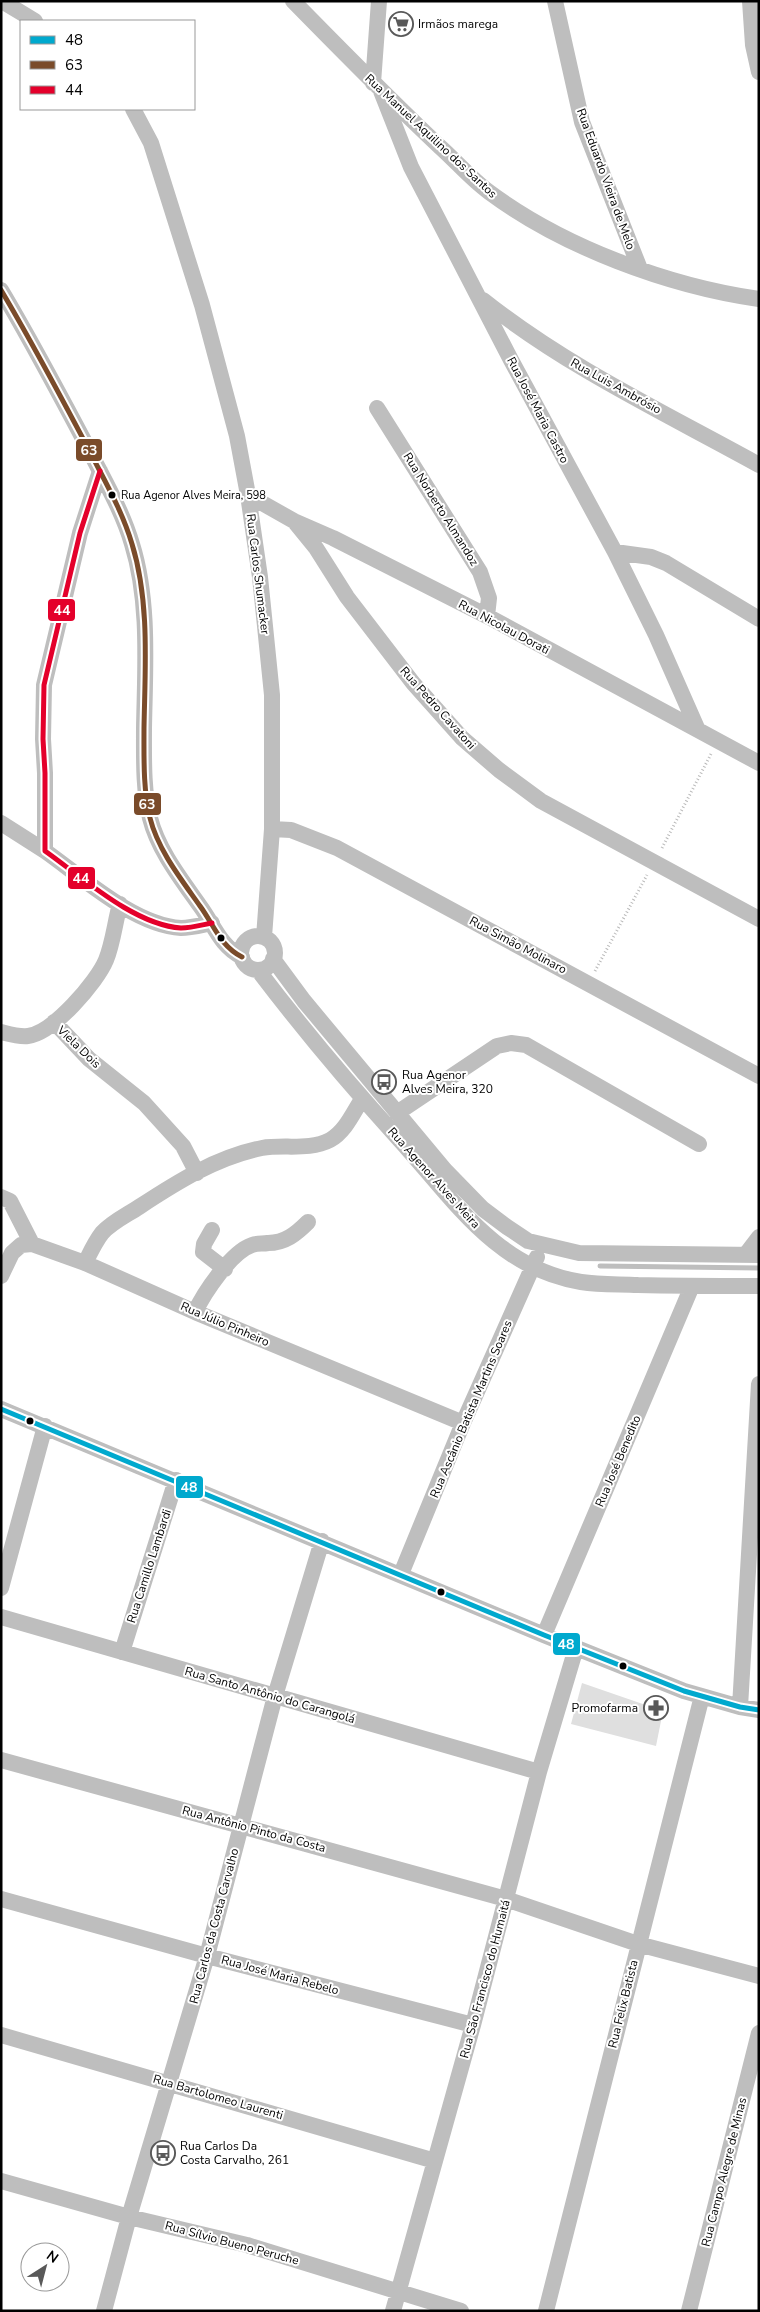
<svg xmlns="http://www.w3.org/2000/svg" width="760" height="2312" font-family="'Nunito Sans',sans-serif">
  <rect width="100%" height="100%" fill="#fff"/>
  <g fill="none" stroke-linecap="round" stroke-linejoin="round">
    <path stroke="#bebebe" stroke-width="5" d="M600 1266 759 1268"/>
  </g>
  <path fill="#dfdfdf" d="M582 1683 663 1711 656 1746 571 1724Z"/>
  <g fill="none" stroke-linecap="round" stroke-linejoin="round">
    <path stroke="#b9b9b9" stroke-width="3" stroke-dasharray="1 2.5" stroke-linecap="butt" d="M662 848 711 754
      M595 971 647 875"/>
    <path stroke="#bebebe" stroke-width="16" d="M2 1 35 21
      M293 1C341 50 389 99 439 146 456 161 471 179 489 192 563 247 668 286 759 299
      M555 1 582 122 640 269
      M750 1 753 45 759 72
      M373 83 379 1
      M381 91 411 167 511 360 615 552 656 635 697 728
      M133 109 151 143 202 305 237 436 248 495 260 577 272 695V829L264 937
      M1 290C32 342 60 395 88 448 104 480 122 510 132 544 150 602 145 668 144 728 144 758 143 789 150 818 158 850 181 879 200 906 214 925 220 946 242 957
      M483 300C567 367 665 413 759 465
      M377 408 480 572 489 598 487 616
      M100 471 80 533 44 685 43 739 45 773V851C82 877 134 925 181 928 191 928 202 925 212 923
      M248 495 294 521 333 538 487 616 759 763
      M294 521 316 548 347 597 413 683 462 738 499 770 541 801 759 919
      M615 552 651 557 666 563 759 619
      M1 823 45 851
      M272 829 291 830 337 848 759 1076
      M241 953a17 17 0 1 1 34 0a17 17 0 1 1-34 0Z
      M273 959 304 1001 445 1170 483 1209 507 1227 528 1241 579 1253 759 1255
      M258 970C302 1028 349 1084 398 1138 452 1197 495 1268 581 1282 600 1285 619 1284 638 1285 678 1286 718 1286 759 1286
      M54 1022 89 1059 144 1103 183 1146 197 1173
      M1 1032C9 1034 19 1037 28 1036 53 1033 97 982 106 960 113 943 115 922 120 904
      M397 1113 497 1046 511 1043 526 1045 699 1144
      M1 1197 10 1201 32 1244
      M212 1230 204 1244 203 1252 225 1269
      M746 1254 759 1237
      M85 1263C90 1253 95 1242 102 1233 112 1222 127 1215 139 1207 177 1182 217 1157 262 1148 284 1144 309 1151 330 1140 345 1132 353 1113 362 1099
      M1 1276 12 1253 21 1245 32 1244 85 1263 195 1312 463 1423
      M195 1312C204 1293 231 1252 252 1245 258 1243 262 1244 268 1243 285 1243 296 1234 308 1222
      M1 1409 544 1635 684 1691 740 1707 759 1710
      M401 1574 463 1423 537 1257
      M1 1588 45 1426
      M1 1617 539 1772
      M544 1635 692 1286
      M122 1652 176 1480
      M740 1707 759 1384
      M1 1760 506 1899 638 1944 759 1976
      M1 1899 207 1956 473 2025
      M1 2035 435 2161
      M1 2181 129 2217 247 2245 461 2311
      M104 2311 129 2217 207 1956 275 1696 322 1541
      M393 2311 473 2025 539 1772 576 1648
      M546 2311 702 1696
      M689 2311 759 2033"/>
    <defs>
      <path id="bus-1" d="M1 1409 544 1635 684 1691 740 1707 759 1710"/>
      <path id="bus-2" d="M1 290C32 342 60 395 88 448 104 480 122 510 132 544 150 602 145 668 144 728 144 758 143 789 150 818 158 850 181 879 200 906 214 925 220 946 242 957"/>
      <path id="bus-3" d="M100 471 80 533 44 685 43 739 45 773V851C82 877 134 925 181 928 191 928 202 925 212 923"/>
    </defs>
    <use href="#bus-1" stroke="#fff" stroke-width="9"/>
    <use href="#bus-2" stroke="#fff" stroke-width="9"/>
    <use href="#bus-3" stroke="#fff" stroke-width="9"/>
    <use href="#bus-1" stroke="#00a9ce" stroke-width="5"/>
    <use href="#bus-2" stroke="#7a4b2a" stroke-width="5"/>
    <use href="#bus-3" stroke="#e4002b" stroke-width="5"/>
  </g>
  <defs>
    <symbol id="supermarket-ring" viewBox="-11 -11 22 22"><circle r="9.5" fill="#fff" stroke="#595959" stroke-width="1.5"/><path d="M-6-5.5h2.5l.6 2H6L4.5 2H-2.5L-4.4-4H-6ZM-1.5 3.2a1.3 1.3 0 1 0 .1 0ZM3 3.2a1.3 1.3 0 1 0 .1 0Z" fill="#595959"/></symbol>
    <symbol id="bus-ring" viewBox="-11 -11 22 22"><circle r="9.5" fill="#fff" stroke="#595959" stroke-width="1.5"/><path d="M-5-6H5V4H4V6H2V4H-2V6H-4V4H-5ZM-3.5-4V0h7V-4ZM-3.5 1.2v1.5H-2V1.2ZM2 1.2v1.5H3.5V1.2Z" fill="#595959"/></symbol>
    <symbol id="pharmacy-ring" viewBox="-11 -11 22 22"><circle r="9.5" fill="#fff" stroke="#595959" stroke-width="1.5"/><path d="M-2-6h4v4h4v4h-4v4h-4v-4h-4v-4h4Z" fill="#595959"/></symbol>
  </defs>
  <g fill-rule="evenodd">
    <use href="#supermarket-ring" x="387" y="10" width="28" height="28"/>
    <use href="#bus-ring" x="370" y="1068" width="28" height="28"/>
    <use href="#pharmacy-ring" x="642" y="1694" width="28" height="28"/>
    <use href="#bus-ring" x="149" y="2139" width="28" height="28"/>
  </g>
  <g fill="#000" stroke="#fff" stroke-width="2">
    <circle cx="112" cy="495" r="4.5"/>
    <circle cx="221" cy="938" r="4.5"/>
    <circle cx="30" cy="1421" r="4.5"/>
    <circle cx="441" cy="1592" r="4.5"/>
    <circle cx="623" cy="1666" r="4.5"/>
  </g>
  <g text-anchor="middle" stroke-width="4" stroke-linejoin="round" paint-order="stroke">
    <g font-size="11" fill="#000" stroke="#fff" text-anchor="start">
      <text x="121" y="499">Rua Agenor Alves Meira, 598</text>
    </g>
    <g font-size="12" fill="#000" stroke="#fff" text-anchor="start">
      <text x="418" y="28">Irmãos marega</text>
      <text x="402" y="1079">Rua Agenor<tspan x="402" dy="14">Alves Meira, 320</tspan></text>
      <text x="638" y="1712" text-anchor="end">Promofarma</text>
      <text x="180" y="2150">Rua Carlos Da<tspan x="180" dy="14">Costa Carvalho, 261</tspan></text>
    </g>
    <g font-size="12" fill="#000" stroke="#fff">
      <text transform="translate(431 136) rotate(43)" y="4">Rua Manuel Aquilino dos Santos</text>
      <text transform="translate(606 179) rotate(70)" y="4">Rua Eduardo Vieira de Melo</text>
      <text transform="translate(616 386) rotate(29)" y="4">Rua Luis Ambrósio</text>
      <text transform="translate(538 410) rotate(62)" y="4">Rua José Maria Castro</text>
      <text transform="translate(441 509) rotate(58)" y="4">Rua Norberto Almandoz</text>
      <text transform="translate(258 574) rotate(83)" y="4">Rua Carlos Shumacker</text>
      <text transform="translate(504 627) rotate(28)" y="4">Rua Nicolau Dorati</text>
      <text transform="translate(438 708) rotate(48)" y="4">Rua Pedro Cavatoni</text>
      <text transform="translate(518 945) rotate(28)" y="4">Rua Simão Molinaro</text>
      <text transform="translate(79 1047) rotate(44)" y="4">Viela Dois</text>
      <text transform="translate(434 1178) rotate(48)" y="4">Rua Agenor Alves Meira</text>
      <text transform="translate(225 1324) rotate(23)" y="4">Rua Júlio Pinheiro</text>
      <text transform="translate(471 1409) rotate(-67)" y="4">Rua Ascânio Batista Martins Soares</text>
      <text transform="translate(618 1461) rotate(-67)" y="4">Rua José Benedito</text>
      <text transform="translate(149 1566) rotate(-72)" y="4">Rua Camillo Lambardi</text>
      <text transform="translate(270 1695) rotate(16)" y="4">Rua Santo Antônio do Carangolá</text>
      <text transform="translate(254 1829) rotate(15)" y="4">Rua Antônio Pinto da Costa</text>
      <text transform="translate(214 1926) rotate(-75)" y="4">Rua Carlos da Costa Carvalho</text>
      <text transform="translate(280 1975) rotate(15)" y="4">Rua José Maria Rebelo</text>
      <text transform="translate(485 1979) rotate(-75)" y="4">Rua São Francisco do Humaitá</text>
      <text transform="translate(623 2004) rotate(-76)" y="4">Rua Felix Batista</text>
      <text transform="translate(218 2097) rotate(16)" y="4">Rua Bartolomeo Laurenti</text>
      <text transform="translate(724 2172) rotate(-76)" y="4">Rua Campo Alegre de Minas</text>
      <text transform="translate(232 2243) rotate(15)" y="4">Rua Sílvio Bueno Peruche</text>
    </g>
  </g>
  <g stroke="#fff" stroke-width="2">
    <rect x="75" y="438" width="28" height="24" rx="5" fill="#7a4b2a"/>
    <rect x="47" y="598" width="29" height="24" rx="5" fill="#e4002b"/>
    <rect x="133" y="792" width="29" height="24" rx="5" fill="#7a4b2a"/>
    <rect x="67" y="866" width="29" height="24" rx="5" fill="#e4002b"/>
    <rect x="175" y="1475" width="29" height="24" rx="5" fill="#00a9ce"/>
    <rect x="552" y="1632" width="29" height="24" rx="5" fill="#00a9ce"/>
  </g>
  <g font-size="14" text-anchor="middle" font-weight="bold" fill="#fff">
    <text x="89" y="455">63</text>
    <text x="62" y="615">44</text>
    <text x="147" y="809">63</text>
    <text x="81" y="883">44</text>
    <text x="189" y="1492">48</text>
    <text x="566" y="1649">48</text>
  </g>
  <rect width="760" height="2312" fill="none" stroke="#000000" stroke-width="5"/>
  <rect x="20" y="20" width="175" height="90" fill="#ffffff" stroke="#999999"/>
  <rect x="30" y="36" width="25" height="8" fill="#00a9ce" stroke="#999999"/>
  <text x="65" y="45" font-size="15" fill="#000000">48</text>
  <rect x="30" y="61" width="25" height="8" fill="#7a4b2a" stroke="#999999"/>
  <text x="65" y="70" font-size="15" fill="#000000">63</text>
  <rect x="30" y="86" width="25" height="8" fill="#e4002b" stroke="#999999"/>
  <text x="65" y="95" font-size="15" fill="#000000">44</text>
  <g transform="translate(45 2267) rotate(36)"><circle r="24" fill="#ffffff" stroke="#999999"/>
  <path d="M0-4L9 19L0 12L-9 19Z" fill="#595959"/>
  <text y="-8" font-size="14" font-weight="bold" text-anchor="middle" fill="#000000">N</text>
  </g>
</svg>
